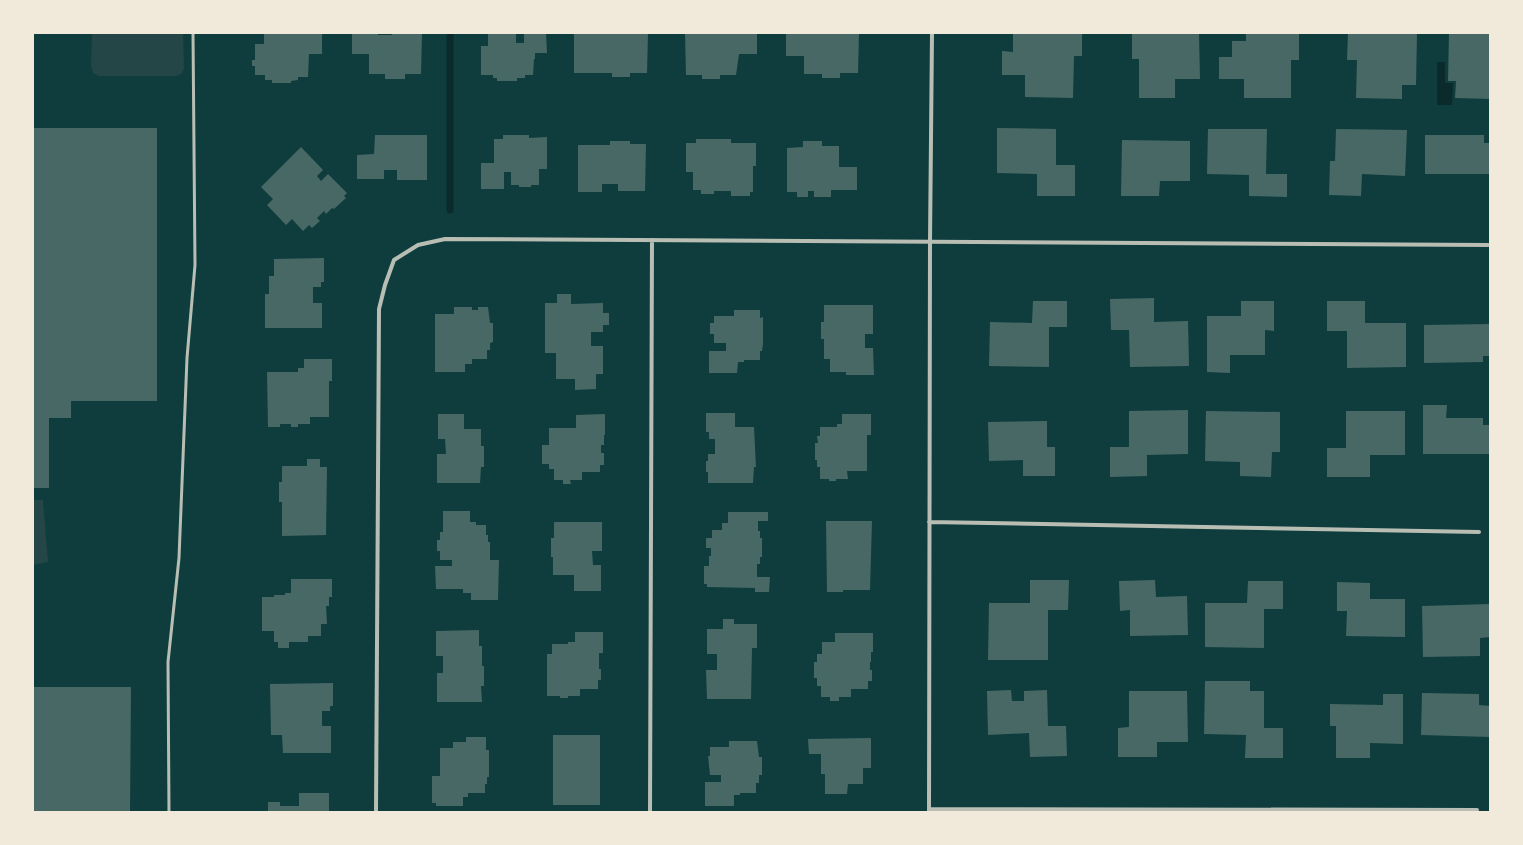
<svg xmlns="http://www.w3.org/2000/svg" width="1523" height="845" font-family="'Libre Baskerville',serif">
  <rect width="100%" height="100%" fill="#0f3d3e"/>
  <path fill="#244646" d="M92 33H183L184 69 181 74 176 76H99L93 73 91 66Z
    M33 500H43L48 562 33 565Z"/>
  <path fill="#0a2a2b" d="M1437 62H1445V83H1453L1452 105H1437Z"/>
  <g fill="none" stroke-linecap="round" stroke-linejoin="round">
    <path stroke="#0a2a2b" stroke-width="7" d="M450 210V33"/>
  </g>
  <path fill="#486865" d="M264 33H322V54H309L308 77H298V80L291 81V83H272V80H265V75H255V66H252V60H255V44H264Z
    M352 33H378V35H392V33H422L421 74H405V79H385V74H369V54H352Z
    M488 33H516V43H524V33H546L547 53H535V59H534L533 75H525V78H517V81H497V78H493V75H481V46H488Z
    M574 33H605V34H615V33H648L647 73H630V77H612V73H574Z
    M685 33H757V54H739L736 75H720V79H702V75H686Z
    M786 33H859L858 73H840V78H822V74H804V56H786Z
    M1013 33H1082V56H1074L1073 98 1025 97V75H1002V51L1013 52Z
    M1132 33H1199L1200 79H1175V98H1139V59H1132Z
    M1246 33H1299V60H1291V98H1244V79H1219V57H1232V41H1246Z
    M1348 33H1417L1416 85H1402V99L1356 98 1357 60H1347Z
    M1449 33H1490V99L1455 98 1456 81H1448Z
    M33 128H157V401H71V418H49V488H33Z
    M997 128 1056 129V165H1075V196H1037V174L997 173Z
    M1208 129H1267L1266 174H1287V197L1249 196V175L1207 174Z
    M1336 129 1407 130 1405 176 1362 174 1361 196 1329 195 1330 161H1335Z
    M375 135H427V180H397V170H384V179H357V155L374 154Z
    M503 135H529V138L547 137V169H539V185H531V187H519V185H511V172H504V189H481V163H494V139H503Z
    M1425 135H1484V143H1490V174H1425Z
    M696 139H731V143H756V166H753V192H750V196H731V191H714V194H701V190H693V172H686V143H696Z
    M1122 140 1190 141V181H1160L1159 196H1121Z
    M610 141H630V144H646L645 191H618V184H602V192H578V145H610Z
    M803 141H822V146H839V167H857V190H831V197H814V191H808V197H797V192H787V148L803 147Z
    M301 147 323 170 317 176 321 181 328 174 347 193 344 196 346 198 334 209 332 208 326 214 324 211 317 218 320 221 312 228 309 225 303 231 292 219 286 225 267 205 273 199 261 187Z
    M324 258V282H321V287H313V303H322V328H265V294H269V276H274V259Z
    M557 294H571V304L603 303V313H609V325H603V332H591V346H603V374H596V389L575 390V379H556V353H545V303H557Z
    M1154 298V322L1188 321 1189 366 1130 367 1129 330H1111L1110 299Z
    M1033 301H1067V327H1049V367L989 366 990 322 1032 323Z
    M1241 301H1274V331L1265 330V355H1230V373L1207 372V316H1241Z
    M1327 301H1365V323H1406V367L1347 368V331H1327Z
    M824 305H873V334H865V348H873L874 375H846V372H830V359H824V339H821V322H824Z
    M454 307H472V310H478V307H488L490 323H493V342L490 343V350H487V359H472V364H465V372H435V314H454Z
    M734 310H760V318L763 317V344L762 351H760V360H744V362H738L737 373H709V351H726V343H714V334H710V323H714V316H734Z
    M1490 324V356H1483V362L1424 363V325Z
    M304 359H332V381H329V417H310V424H298V427H291V424H280V427H268L267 372H298V368H304Z
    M1423 405H1447L1446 418H1483V425H1490V454H1423Z
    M1188 410V454L1147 455V476L1110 477V447H1129V411Z
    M1206 411 1280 412V452H1272L1271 477 1240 476V462L1205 461Z
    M1346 411H1405V455H1370V477H1327V448H1346Z
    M706 413H735V427H754L756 467H754L753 483H708V472H706V461H708V454H715V439H709V432H706Z
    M438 414H464V429H481V446H484V467H481L480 483H437V454H446L445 439H438Z
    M605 414V435H604V445H601V453H604V465H600V472H582V480H570L571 484H563V480H554V469H549V464H542V445H549V428H576V415Z
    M842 414H871V435H867V471H847L848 479H836V481H829V479H820V467H817V460H815V443H818L817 436H820V427H837V424H842Z
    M1047 421V447H1055V476H1023V460L989 461 988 422Z
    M307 459H320V467H327L326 535 282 536V502H279V482H282V466H307Z
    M443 511H470V522H476V525H486V535H488V542H490V560H499L498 600H471V593H463V589H436L435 566H452V560H440V551H437V540H440V532H443Z
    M728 512H768V521H758V531H760V538H762V557H760V564H757V577H770L769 592H755V588L707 587V584H704V566H709V556H711V548H706V538H712V530H722V523H728Z
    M826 521H872L870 590H843V592H827Z
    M554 522H602V551H592L593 565H601V591H574V575H553V557H551V538H554Z
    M291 579H332V597H329V606H326L327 624H321V636H308V642H289V648H278V642H274V631H262V597H274V595H285V593H291Z
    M1030 580H1069L1068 610H1048V660H988L989 603H1030Z
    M1155 580 1156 597 1187 596 1188 635 1130 636V610L1120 611 1119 581Z
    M1248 581H1283V609H1264V648L1205 647V603H1247Z
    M1337 582 1370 583V599H1405V637L1346 636 1347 611H1337Z
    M1490 604V637L1480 638V656L1423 657 1422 606Z
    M723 619H734V624H757V648H752L751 699H707L706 670H717V654H707V629H723Z
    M479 630V646H482V666H484V686H481L482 702H437V673H443V656H436V631Z
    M575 632H603V653H599V669H601V680H598V689H580V696H568V698H560V696H547V654H552V644H568V642H575Z
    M835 633H873V652H871V662H870V670H872V681H868V689H851V697H839V701H830V697H821V686H817V678H814V662H817V654H822V642H835Z
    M1205 681H1250V691H1264V728H1283V758H1245L1246 735 1204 734Z
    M333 683V706H330V711H322V726H331V753H283L282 735H271L270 684Z
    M33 687H131L130 812H33Z
    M1011 690 1012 701H1024V691L1047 690 1048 726H1066L1067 756 1030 757 1029 733 988 735 987 691Z
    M1129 691H1187L1188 742H1157V757H1118V728L1129 727Z
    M1422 693 1479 694V705L1490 706V737L1421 735Z
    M1383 694H1403V744L1370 743V758H1336V726H1330V704L1383 705Z
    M553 735H600V805H553Z
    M466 737H486V750H489V777H487V784H485V793H468V797H463V806H436V803H432V776H440V748H453V742H466Z
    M871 738V768H863V784H848L847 794H825V774H821V754H809L808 739Z
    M729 741H757L759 757H762V775H759V783H756V793H740V795H734V806H705V782H721V775H710L708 756H710V747H729Z
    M299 793H329V812H268V802H280V806H299Z"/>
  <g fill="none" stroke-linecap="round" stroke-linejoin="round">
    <path stroke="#b8beb3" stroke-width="3" d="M169 812 168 662 179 558 187 358 195 265 193 33"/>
    <path stroke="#b8beb3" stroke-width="4" d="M929 522 1479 532
      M929 809 1477 810
      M376 812 379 309 385 285 394 260 418 245 445 239 1488 245
      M650 812 652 240
      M929 812 930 241 932 33"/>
  </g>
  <rect width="1523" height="845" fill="none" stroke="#f1e9da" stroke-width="68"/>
</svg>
